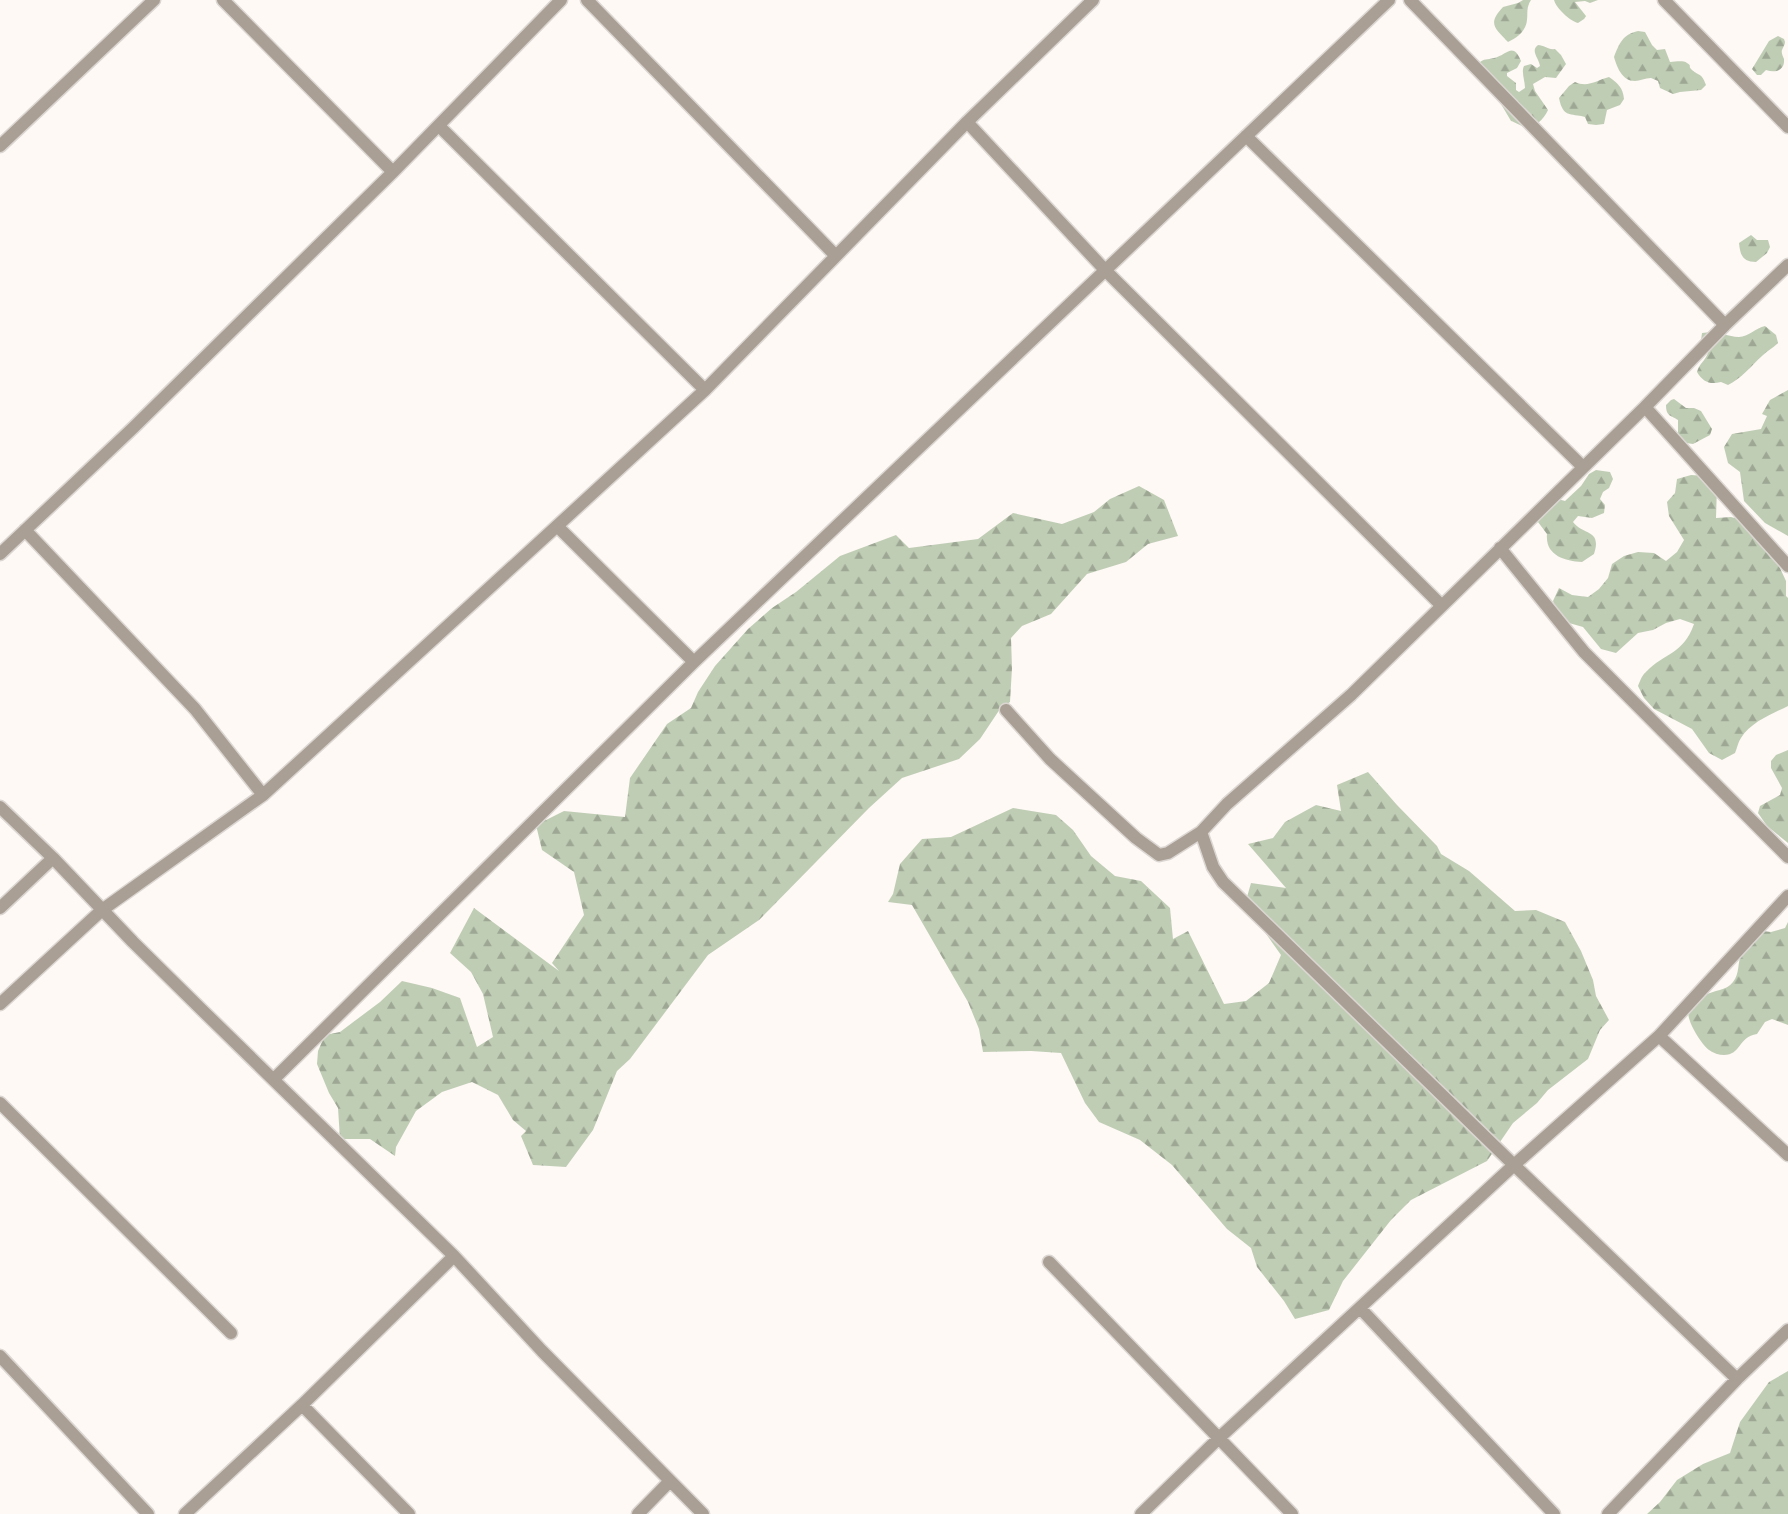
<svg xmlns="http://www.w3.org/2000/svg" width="1788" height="1514" font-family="'DejaVu Sans',sans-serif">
  <defs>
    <pattern id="forest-firs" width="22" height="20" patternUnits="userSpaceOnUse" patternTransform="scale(1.25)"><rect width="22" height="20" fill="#c0cdb5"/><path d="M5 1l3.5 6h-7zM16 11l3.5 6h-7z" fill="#9da794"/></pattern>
  </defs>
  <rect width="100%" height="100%" fill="#fef9f5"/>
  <path fill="url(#forest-firs)" d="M1523 0H1531C1526 8 1528 12 1527 20 1526 31 1517 38 1508 42 1495 28 1487 24 1503 7L1518 3Z
    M1554 0H1598L1590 3 1585 1 1575 2 1586 16 1584 19 1578 23C1570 21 1556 8 1554 0Z
    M1638 31 1645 32 1652 45 1657 50 1665 49 1670 62C1675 62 1683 60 1687 63 1693 67 1687 65 1692 70 1699 76 1702 73 1706 85L1701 90 1680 92 1673 94 1660 88 1658 81 1651 78C1645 78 1640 81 1635 81 1622 81 1617 67 1614 57 1619 44 1623 34 1638 31Z
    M1778 36 1784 39 1785 42C1785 45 1783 47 1782 50 1781 53 1783 56 1784 59 1785 71 1775 73 1766 70L1761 75H1757L1752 69 1769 41Z
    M1538 45C1544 45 1548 50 1555 49L1561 55 1566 64 1556 78 1545 77 1533 84 1535 91 1548 110C1545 117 1535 129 1526 128 1523 127 1515 122 1511 121L1501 104 1506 98 1479 63C1484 58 1487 60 1494 58 1507 55 1513 41 1521 61L1517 68 1507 73V76L1516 83V90L1519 92 1525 88C1525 81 1521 72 1524 66L1531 64 1537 68 1540 66C1539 58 1530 51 1538 45Z
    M1609 77C1618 83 1623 88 1624 99L1620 105 1607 110 1604 124 1596 125 1588 124 1585 117C1570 113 1563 118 1559 98L1569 86 1575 82C1588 88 1597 80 1609 77Z
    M1751 235 1757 240H1768L1770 247 1767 253 1756 262C1743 262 1740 255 1739 243Z
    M1765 326 1776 335 1778 343C1773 348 1767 351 1762 356 1750 367 1742 378 1728 385L1721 382C1710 385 1703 382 1697 372 1699 364 1705 361 1708 353L1701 340 1702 333C1718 330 1725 336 1739 337 1748 337 1756 328 1765 326Z
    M1788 390V536L1765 523 1744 501 1740 472 1728 463 1724 447 1732 434 1761 429 1767 416 1762 414 1770 400Z
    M1674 399 1686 408H1694L1701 411 1712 429 1710 435 1693 444 1686 443 1678 435V420C1670 415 1666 416 1666 405L1671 400Z
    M1596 470 1610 472 1613 479 1609 488 1603 492 1600 499 1605 505 1604 513 1592 518 1578 516 1573 522C1584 536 1602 529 1594 554L1582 562C1564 561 1545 555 1547 534L1538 522 1537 515 1558 499 1565 501 1581 486 1589 474Z
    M1691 475 1706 476 1717 487 1716 518 1731 517 1746 521 1774 555 1786 581V596L1788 598V706C1772 714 1751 722 1741 738 1738 742 1737 749 1735 753L1722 760 1709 753 1692 729 1654 709 1644 698 1638 686C1640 681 1642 675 1646 672 1665 652 1683 655 1694 624L1680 619 1666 623 1653 630 1638 633 1616 653 1601 649 1583 627 1569 623 1558 614 1553 601 1559 588 1572 595 1588 597 1599 589 1608 578 1612 564 1624 556 1638 552 1654 553 1666 561 1677 552 1684 540 1669 516 1667 502 1675 493 1677 479Z
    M1139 486 1164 500 1178 536 1148 544 1126 562 1087 574 1051 614 1022 626 1011 638 1012 668 1010 702 1000 709 980 739 959 759 902 778 869 808 759 920 708 955 630 1059 617 1071 593 1130 566 1167 533 1165 521 1136 526 1131 513 1120 498 1095 472 1082 442 1092 416 1111 396 1147 395 1156 370 1139H340L338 1108 329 1093 317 1064 318 1051 325 1035 340 1032 380 1002 402 981 432 988 460 998 477 1047 493 1037 483 994 471 972 450 953 474 908 559 971 552 963 584 915 574 872 542 850 536 825 564 811 625 817 630 778 667 724 691 708 698 692 715 666 748 629 772 608 796 592 840 556 896 535 909 548 978 539 1013 513 1062 524 1094 512 1110 499Z
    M1788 750V843L1767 826 1758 813 1760 806 1780 795 1782 788 1771 768V761L1776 755Z
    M1368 772 1397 805 1437 846 1441 854 1469 871 1515 911 1536 910 1565 922 1581 951 1593 980 1596 996 1609 1020 1600 1030 1588 1059 1548 1090 1537 1103 1513 1123 1487 1161 1411 1200 1391 1220 1343 1281 1329 1310 1295 1319 1284 1301 1257 1267 1251 1248 1227 1229 1172 1165 1140 1140 1099 1122 1085 1103 1061 1053 1031 1051 983 1052 979 1029 968 1002 912 905 888 902 893 894 900 864 922 839 951 837 1013 808 1056 815 1073 830 1091 856 1115 876 1141 881 1170 908 1173 939 1188 931 1224 1004 1246 1001 1269 983 1281 955 1245 904 1251 883 1286 888 1248 844 1273 838 1285 822 1316 805 1341 811 1337 785Z
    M1788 922V1025L1772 1019 1765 1022 1757 1034C1738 1037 1741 1055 1724 1055 1719 1055 1713 1053 1709 1050 1702 1045 1685 1019 1689 1011 1689 1009 1693 1006 1694 1005 1697 1002 1701 997 1705 995 1714 990 1726 991 1733 982 1740 974 1737 962 1742 953 1747 945 1757 938 1763 931L1771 932 1785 928Z
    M1788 1371V1514H1647L1660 1502 1677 1480 1703 1464 1730 1453 1740 1422 1769 1382Z"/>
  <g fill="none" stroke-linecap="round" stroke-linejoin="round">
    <defs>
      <path id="minor" d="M223 0 393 172
        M587 0 835 255
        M1410 0 1725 325
        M1664 0 1788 127
        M967 122 1105 270 1441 605
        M439 126 705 390
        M1246 136 1583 467
        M0 146 154 0
        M1645 407 1788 566
        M557 526 694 662
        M25 530 195 709 263 795
        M1500 548 1584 652 1788 857
        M0 554 133 428 393 172 561 0
        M1006 710 1050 759 1136 838 1159 855 1168 853 1201 832 1227 804 1351 695 1645 407 1725 325 1788 265
        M0 807 53 858 133 942 203 1011 454 1256 542 1351 703 1514
        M1201 832 1213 867 1223 882 1514 1165 1737 1379
        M0 908 53 858
        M0 1004 102 910 263 795 557 526 705 390 967 122 1093 0
        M1659 1036 1788 1155
        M274 1079 694 662 1389 0
        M0 1103 231 1333
        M1049 1262 1292 1514
        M1360 1308 1554 1514
        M0 1356 148 1514
        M302 1405 409 1514
        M185 1514 302 1405 454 1256
        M638 1514 670 1481
        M1141 1514 1219 1438 1514 1165 1659 1036 1788 896
        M1608 1514 1737 1379 1788 1330"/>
    </defs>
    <use href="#minor" stroke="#dbd6d2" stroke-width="15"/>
    <use href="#minor" stroke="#a99f94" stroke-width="12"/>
  </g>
</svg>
